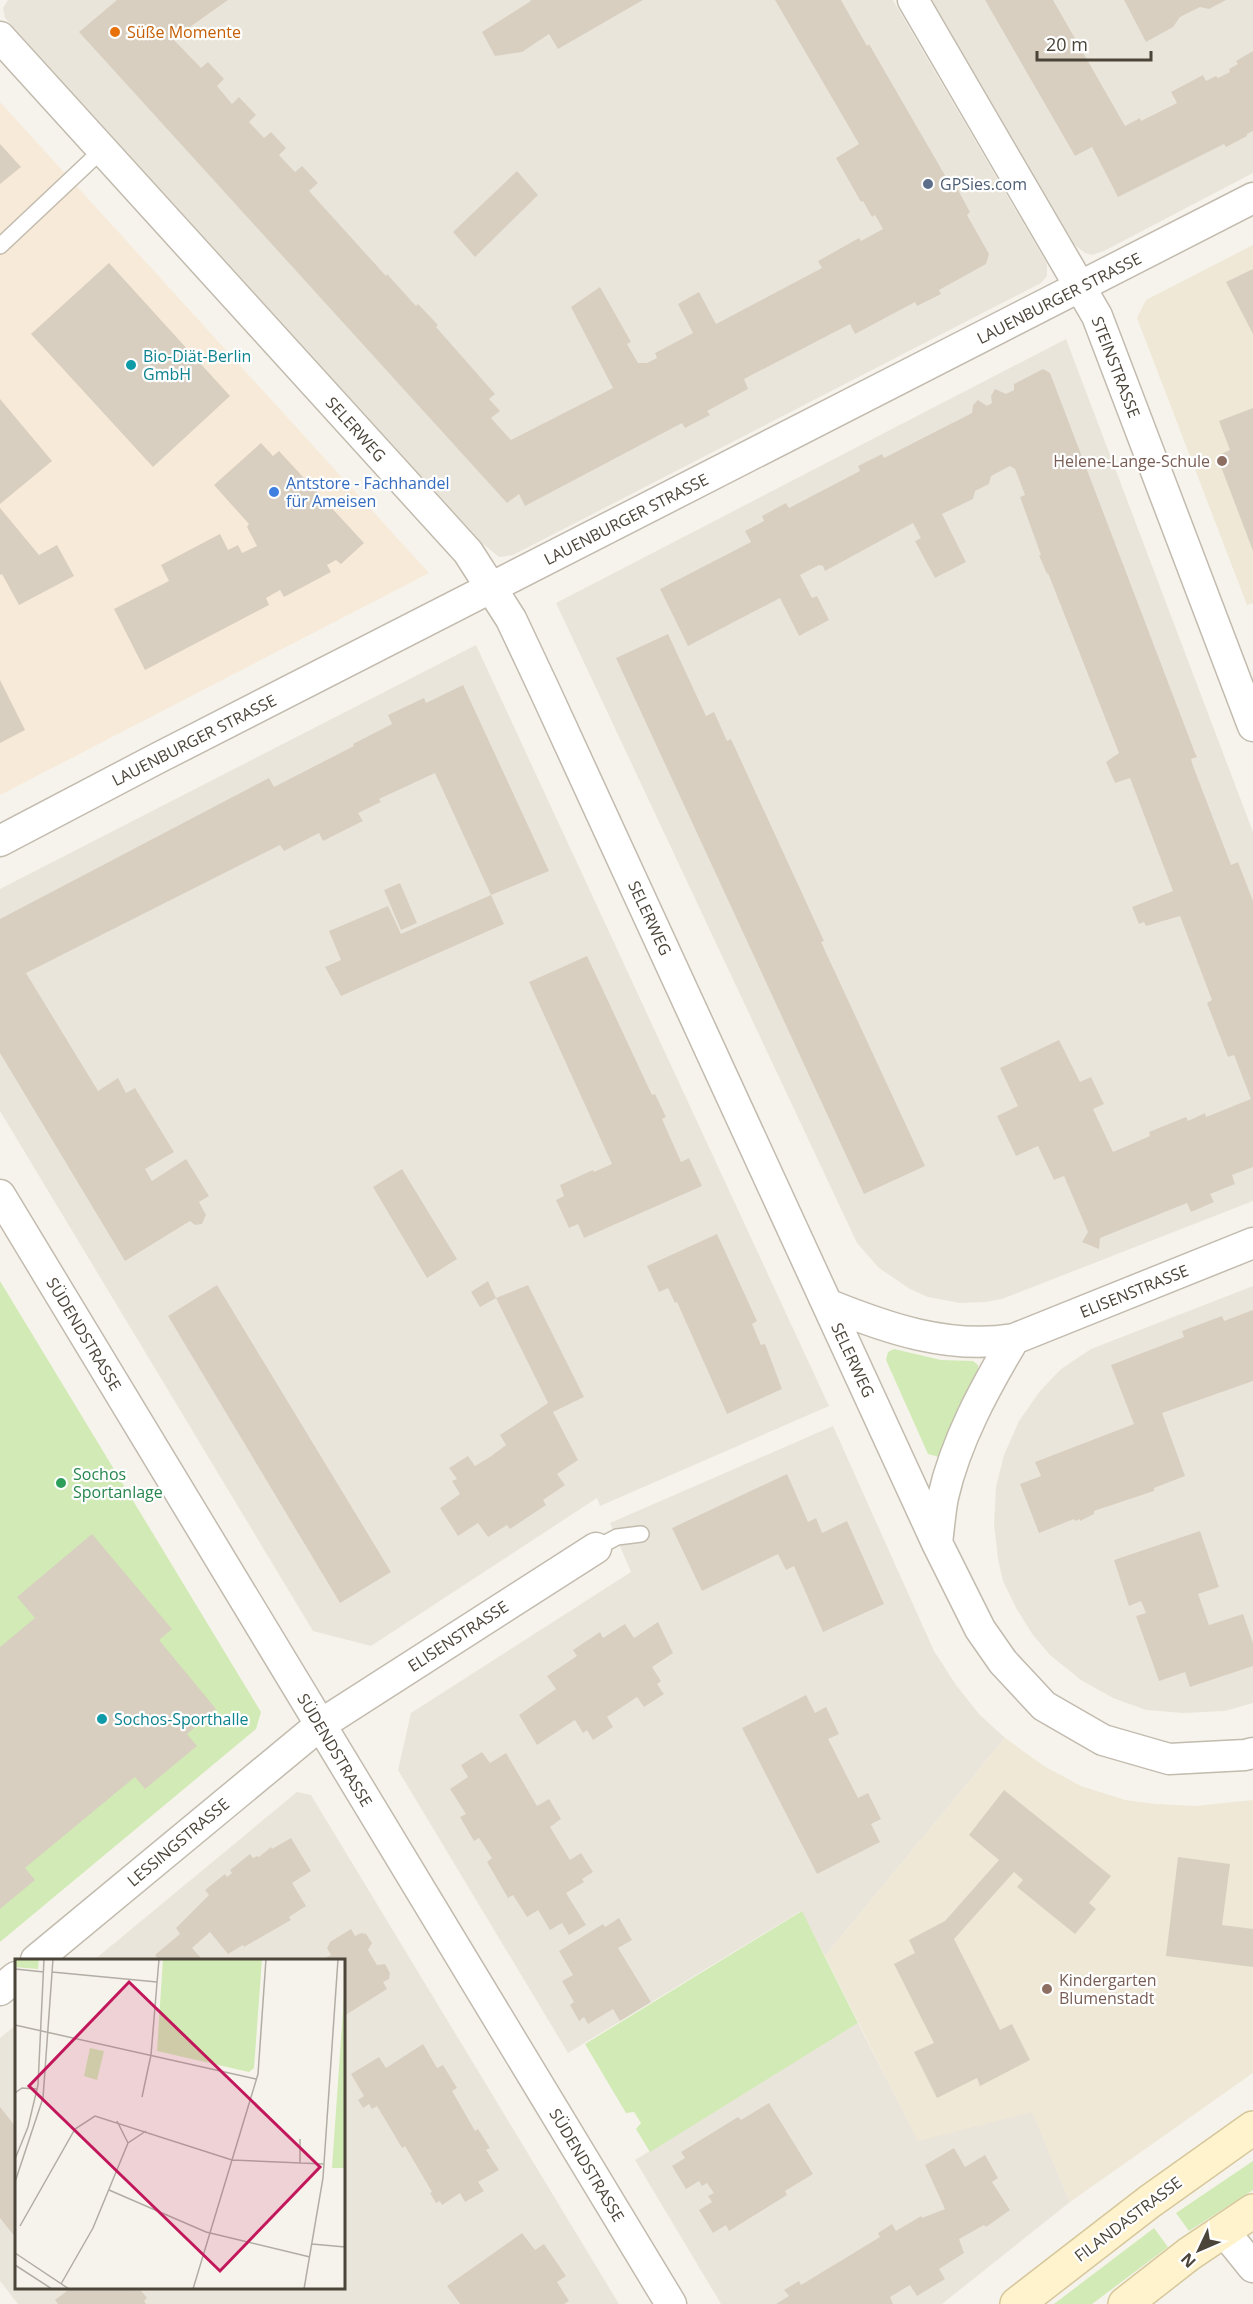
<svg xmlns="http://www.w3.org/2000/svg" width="1253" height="2304" font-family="'Open Sans',sans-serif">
  <rect width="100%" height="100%" fill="#f6f3ec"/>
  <path fill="#eae5da" d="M8 0H893L1047 264V276L1041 283 513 555 499 557 483 544 5 18 3 8Z
    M932 0H1253V173L1104 251 1092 255 1085 253 1075 245Z
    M1066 339 1253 832V1201L1002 1299 985 1302 960 1303 928 1297 910 1289 879 1268 857 1243 556 603Z
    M476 645 829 1406 600 1506 597 1498 371 1646 313 1631 0 1111V889Z
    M1253 1286V1703L1225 1711 1183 1713 1146 1710 1113 1698 1081 1680 1050 1655 1033 1635 1016 1608 1003 1581 998 1559 994 1524 996 1487 1004 1455 1019 1421 1040 1391 1061 1369 1091 1349Z
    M833 1426 934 1651 956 1685 979 1714 1005 1738 825 1956 801 1911 568 2053 398 1770 411 1713 631 1572 610 1523Z
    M297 1792 311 1795 619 2304H18L0 2281V2038L16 2025V2288H344V1960H94Z
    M858 2023 918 2140 1032 2111 1070 2202 942 2304H721L635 2160Z"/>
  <path fill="#f7ead8" d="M0 102 429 573 0 795Z"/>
  <path fill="#efe8d6" d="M1253 245V603L1247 605 1137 318 1146 300Z
    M1005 1738 1044 1766 1081 1786 1125 1800 1156 1804 1195 1806 1253 1800V2073L1070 2202 1032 2112 918 2141 825 1956Z"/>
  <path fill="#d2eab5" d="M0 1281 261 1712 256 1729 0 1942Z
    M894 1349 941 1360 973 1361 978 1365V1374L960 1404 943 1454 939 1457 928 1454 886 1360 888 1352Z
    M802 1911 858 2023 650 2152 636 2129 641 2123 634 2112 626 2113 585 2044Z
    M1253 2161V2190L1189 2231 1176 2213Z
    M1154 2228 1168 2247 1092 2304H1054Z"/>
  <path fill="#d8cfc1" d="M117 0H228L173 39 201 68 208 62 224 79 217 86 232 104 239 97 256 115 249 122 264 138 271 132 286 148 279 155 295 172 302 166 318 183 309 191 386 276 387 274 416 306 418 304 438 325 436 327 495 394 489 399 500 411 491 418 511 440 613 388 571 307 600 287 631 342 627 344 638 363H647L657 358 655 353 693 333 678 304 699 292 716 324 822 268 818 261 859 238 861 241 883 229 875 215 872 217 863 201 861 202 836 158 859 144 775 0H841L867 46 869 44 954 191 958 190 970 212 967 215 989 254 986 264 939 290 941 294 917 306 915 302 855 334 850 324 744 379 748 389 707 411 710 415 685 428 682 423 525 506 519 494 507 503 79 32Z
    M530 0H643L558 49 549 34 522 52 495 56 482 32 531 1Z
    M985 0H1053L1125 126 1140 118 1141 121 1177 103 1171 92 1203 75 1206 81 1216 76 1218 78 1230 72 1229 69 1238 64 1236 61 1253 51V131L1247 134V136L1226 147 1224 144 1118 197 1092 147 1075 156Z
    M1124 0H1226L1209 9 1200 7 1180 17 1173 27 1146 42Z
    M0 144 21 167 0 184Z
    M517 171 538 195 475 257 453 232Z
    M109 263 230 396 153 467 31 334Z
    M1253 269V334L1226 282Z
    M1043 369 1050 373 1195 753 1197 757 1191 759 1193 766 1231 865 1238 862 1253 901V1167L1232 1175 1235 1184 1210 1194 1214 1202 1191 1212 1187 1203 1100 1238 1099 1249 1082 1242 1088 1232 1064 1176 1054 1180 1038 1146 1016 1156 997 1116 1018 1106 1000 1068 1059 1040 1080 1082 1091 1077 1104 1104 1093 1109 1113 1152 1150 1136 1149 1132 1186 1117 1188 1121 1205 1113 1206 1117 1251 1099 1234 1055 1228 1057 1207 1003 1212 1000 1180 916 1146 926 1144 922 1139 924 1132 907 1173 891 1130 778 1115 783 1106 762 1119 753 1048 573 1047 574 1039 555H1041L1020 497 1025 495 1015 469 1010 466 991 476 989 484 975 491 973 499 942 514 966 562 935 578 915 541 921 538 913 523 825 571 823 566 819 565 800 575 812 598 817 596 829 620 799 636 780 598 688 646 660 589 751 542 745 531 764 521 762 516 786 503 789 508 860 471 858 466 882 454 884 458 972 413 973 405 978 400 987 406 992 403 991 396 995 389 1006 394 1014 390V384Z
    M0 399 52 461 0 504Z
    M1253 408V551L1217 456 1230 450 1219 421Z
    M261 443 273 456 279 451 364 543 341 564 336 560 327 565 331 572 284 597 280 590 266 598 269 605 145 670 114 609 169 581 161 565 220 534 228 550 238 545 242 553 257 546 247 527 249 524 214 485Z
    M0 508 39 555 57 545 74 576 19 605 2 574 0 575Z
    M668 634 706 716 714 712 727 741 731 739 824 941 821 942 925 1166 864 1194 616 658Z
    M0 680 25 730 0 743Z
    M463 685 549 871 491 895 435 773 379 799 381 802 358 813 363 821 323 841 319 833 284 851 280 845 26 973 98 1091 118 1078 126 1093 135 1088 174 1152 145 1169 152 1181 186 1159 209 1196 199 1202 206 1215 202 1224 195 1225 190 1221 125 1261 0 1053V919L269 778 274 787 354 746 353 744 392 724 388 715 424 698 426 703Z
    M400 883 417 923 401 930 384 890Z
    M491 895 504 924 341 996 325 967 341 960 329 931 388 906 401 934Z
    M587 956 652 1095 655 1094 666 1117 662 1119 681 1162 689 1158 702 1186 584 1238 578 1224 569 1228 556 1200 564 1196 560 1185 593 1170 594 1172 612 1164 529 982Z
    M402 1169 457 1259 427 1278 373 1187Z
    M717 1234 757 1321 752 1324 761 1345 765 1344 782 1389 727 1414 677 1302 675 1303 668 1288 659 1292 647 1266Z
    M488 1281 496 1298 480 1307 471 1292Z
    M217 1285 391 1572 340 1603 168 1316Z
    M528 1285 584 1397 553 1412 578 1460 557 1474 565 1485 543 1500 546 1505 510 1529 507 1525 488 1537 478 1523 458 1536 440 1508 460 1494 452 1481 457 1479 449 1468 468 1456 475 1466 490 1457 506 1445 500 1435 548 1403 496 1298Z
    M1253 1310V1381L1162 1413 1185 1476 1154 1488V1491L1094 1511V1514L1080 1521V1519L1075 1521 1074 1519 1039 1533 1020 1484 1041 1476 1035 1462 1134 1424 1111 1365 1184 1337 1182 1331 1222 1316 1224 1321Z
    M787 1474 808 1522 816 1518 822 1533 847 1521 884 1604 823 1632 794 1566 786 1570 778 1554 702 1591 672 1528Z
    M1200 1531 1219 1587 1198 1594 1209 1625 1243 1614 1253 1643V1666L1190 1687 1185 1672 1159 1681 1136 1616 1146 1613 1141 1601 1129 1606 1114 1560Z
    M92 1534 172 1629 159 1640 216 1709 187 1734 197 1746 145 1789 135 1777 124 1786 25 1868 35 1880 0 1909V1647L35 1618 17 1597Z
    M658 1622 673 1653 652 1667 661 1681 657 1684 664 1694 644 1707 637 1697 607 1717 613 1727 593 1740 587 1730 583 1733 575 1720 537 1745 519 1715 556 1689 547 1676 577 1656 573 1650 600 1632 603 1638 625 1624 634 1638Z
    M806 1695 815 1713 826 1707 839 1734 828 1739 858 1798 868 1793 881 1819 871 1824 880 1842 817 1874 742 1728Z
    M482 1752 490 1763 506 1753 537 1806 549 1799 561 1819 550 1827 570 1860 581 1853 593 1872 582 1879 584 1882 566 1893 586 1925 569 1935 562 1923 550 1930 538 1910 527 1917 513 1895 508 1898 487 1862 492 1858 479 1838 474 1841 460 1817 466 1814 450 1789 468 1777 461 1765Z
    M1004 1790 1111 1876 1089 1903 1096 1909 1075 1934 1017 1887 1023 1880 1014 1872 954 1939 1000 2030 1012 2024 1030 2060 980 2086 977 2078 937 2098 914 2052 934 2043 894 1964 915 1953 909 1940 945 1921 999 1860 969 1835Z
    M291 1838 311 1871 292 1883 306 1906 289 1917 291 1920 244 1947 243 1945 228 1954 210 1932 192 1948 201 1958 198 1960H159L155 1955 180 1934 176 1928 209 1895 205 1890 225 1874 227 1877 232 1873 230 1870 250 1854 253 1858 257 1856 259 1857 271 1847 272 1849Z
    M1178 1857 1230 1864 1222 1925 1253 1929V1967L1166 1956Z
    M619 1918 632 1940 618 1948 651 2002 620 2021 613 2009 588 2024 584 2017 579 2021 570 2005 574 2002 562 1981 573 1975 559 1951 603 1924 605 1927Z
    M351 1929 355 1936 361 1933 366 1934 372 1943 368 1950 377 1965 385 1964 390 1973 389 1979 383 1982 387 1989 344 2016V1960H321L331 1955 327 1948 330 1942Z
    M423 2044 437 2068 443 2065 457 2088 452 2091 475 2131 478 2129 490 2148 486 2150 499 2170 478 2182 484 2191 465 2202 460 2193 442 2205 440 2201 436 2203 430 2193 432 2192 405 2146 402 2148 377 2106 372 2109 369 2104 363 2108 358 2100 364 2096 351 2074 379 2057 386 2068Z
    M769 2103 813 2174 785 2191 787 2195 729 2231 726 2225 713 2233 699 2210 712 2202 708 2196 714 2193 707 2183 702 2186 699 2181 686 2189 672 2166 685 2158 681 2152 738 2117 741 2120Z
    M0 2107 16 2127V2238L0 2218Z
    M954 2148 965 2167 985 2155 998 2178 992 2182 1010 2210 986 2227 984 2225 959 2239 964 2253 939 2269 945 2279 917 2296 910 2285 890 2297 893 2304H776L789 2296 784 2290 799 2281 801 2285 880 2237 878 2233 892 2224 896 2231 921 2216 922 2218 945 2209 925 2165Z
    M522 2233 535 2250 544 2244 566 2276 557 2282 569 2301 564 2304H460L447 2286Z
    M71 2288H133L136 2291 139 2288 147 2298 144 2301 146 2304H58L55 2300Z"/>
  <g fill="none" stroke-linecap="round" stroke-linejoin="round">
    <defs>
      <path id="lane" d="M0 246 102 150
        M596 1548 617 1537 641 1534"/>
      <path id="street" d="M913 0 1097 316 1253 726
        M0 37 468 552 511 619 544 689 937 1543 980 1629 1003 1662 1044 1706 1103 1740 1169 1759 1245 1755 1253 1753
        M0 841 158 758 1253 198
        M0 1195 671 2304
        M827 1304C886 1328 949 1350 1014 1339L1253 1243
        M937 1543C939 1528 940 1512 943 1497 956 1440 985 1388 1014 1339
        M36 1960 320 1725 596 1548
        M0 1990 16 1977
        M1223 2230 1253 2267"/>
      <path id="secondary" d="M1017 2304 1149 2202 1253 2128
        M1125 2304 1189 2254 1253 2211"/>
    </defs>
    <use href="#lane" stroke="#c2bbae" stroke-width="18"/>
    <use href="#street" stroke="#c2bbae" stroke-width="33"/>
    <use href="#secondary" stroke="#d6c79b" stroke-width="36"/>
    <use href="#lane" stroke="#fff" stroke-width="15"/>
    <use href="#street" stroke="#fff" stroke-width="30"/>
    <use href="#secondary" stroke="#fff3cd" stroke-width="33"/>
  </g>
  <circle fill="#e8710a" stroke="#fff" stroke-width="2" cx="115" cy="32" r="6"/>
  <circle fill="#5c6f8a" stroke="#fff" stroke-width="2" cx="928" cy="184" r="6"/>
  <g fill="#0f9aa8" stroke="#fff" stroke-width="2">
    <circle cx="131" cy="365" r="6"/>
    <circle cx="102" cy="1719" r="6"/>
  </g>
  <g fill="#8d6e63" stroke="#fff" stroke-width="2">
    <circle cx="1222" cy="461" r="6"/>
    <circle cx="1047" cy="1989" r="6"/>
  </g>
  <circle fill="#3f7fe0" stroke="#fff" stroke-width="2" cx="274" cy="492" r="6"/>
  <circle fill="#2e9e5b" stroke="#fff" stroke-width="2" cx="61" cy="1483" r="6"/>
  <g text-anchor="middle" stroke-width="4.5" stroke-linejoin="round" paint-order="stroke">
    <g font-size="16" fill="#c56008" stroke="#fff" text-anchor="start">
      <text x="127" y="38">Süße Momente</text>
    </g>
    <g font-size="16" fill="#4e5e75" stroke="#fff" text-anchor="start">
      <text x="940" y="190">GPSies.com</text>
    </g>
    <g font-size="16" fill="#4b4439" stroke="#fff">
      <text transform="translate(1059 298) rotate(-27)" y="6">LAUENBURGER STRASSE</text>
      <text transform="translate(1116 367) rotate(69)" y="6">STEINSTRASSE</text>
      <text transform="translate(356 429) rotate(48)" y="6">SELERWEG</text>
      <text transform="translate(626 519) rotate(-27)" y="6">LAUENBURGER STRASSE</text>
      <text transform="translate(194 740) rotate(-27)" y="6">LAUENBURGER STRASSE</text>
      <text transform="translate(650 918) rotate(65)" y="6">SELERWEG</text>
      <text transform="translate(1134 1291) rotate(-22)" y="6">ELISENSTRASSE</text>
      <text transform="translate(84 1334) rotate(59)" y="6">SÜDENDSTRASSE</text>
      <text transform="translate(853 1360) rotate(65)" y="6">SELERWEG</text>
      <text transform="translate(458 1636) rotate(-33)" y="6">ELISENSTRASSE</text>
      <text transform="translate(335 1750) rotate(59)" y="6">SÜDENDSTRASSE</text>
      <text transform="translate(178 1842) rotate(-40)" y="6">LESSINGSTRASSE</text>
      <text transform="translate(587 2165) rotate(59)" y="6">SÜDENDSTRASSE</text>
      <text transform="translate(1128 2219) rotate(-37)" y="6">FILANDASTRASSE</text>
    </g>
    <g font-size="16" fill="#0d838f" stroke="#fff" text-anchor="start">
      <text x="143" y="362">Bio-Diät-Berlin<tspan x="143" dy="18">GmbH</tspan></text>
      <text x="114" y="1725">Sochos-Sporthalle</text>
    </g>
    <g font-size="16" fill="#785e54" stroke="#fff" text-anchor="end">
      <text x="1210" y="467">Helene-Lange-Schule</text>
      <text x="1059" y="1986" text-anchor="start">Kindergarten<tspan x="1059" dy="18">Blumenstadt</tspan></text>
    </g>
    <g font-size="16" fill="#366cbe" stroke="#fff" text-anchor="start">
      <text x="286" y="489">Antstore - Fachhandel<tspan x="286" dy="18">für Ameisen</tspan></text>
    </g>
    <g font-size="16" fill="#27864d" stroke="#fff" text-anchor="start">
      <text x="73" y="1480">Sochos<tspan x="73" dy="18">Sportanlage</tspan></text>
    </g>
  </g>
  <g transform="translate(15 1959)">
    <rect width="330" height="330" fill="#f6f3ec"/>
    <path d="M0 0H24L23 10 0 8ZM148 0H247L239 109 234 113 142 92ZM330 23V209H317ZM75 89 89 92 82 121 69 117Z" fill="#d2eab5"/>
    <path fill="none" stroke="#b2ada4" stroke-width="1.5" d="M0 10 29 13M37 13 142 23M0 66 241 120M0 134 7 129 22 130M127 138 136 96 144 0M102 162 113 184M0 200 13 168 23 126 29 0M285 204V180M0 223 28 139 38 0M94 231 191 273 295 298M5 267 60 170 80 157 217 201 309 205M297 285 330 288M0 294 54 330M0 306 37 330M46 325 78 269 113 184 131 172M178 330 243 115 251 0M289 330 308 219 323 0"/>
    <path fill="#c2185b" fill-opacity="0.15" stroke="#c2185b" stroke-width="3" d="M114 23 305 208 205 312 14 127Z"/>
    <rect width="330" height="330" fill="none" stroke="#4b4439" stroke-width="3"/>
  </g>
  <g transform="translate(1199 2250) rotate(226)" stroke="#ffffff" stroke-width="4.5" paint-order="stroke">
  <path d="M0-4.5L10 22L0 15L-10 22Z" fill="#4b4439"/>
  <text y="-9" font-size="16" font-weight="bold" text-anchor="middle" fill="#4b4439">N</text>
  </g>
  <path d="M1037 51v9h114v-9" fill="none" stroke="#4b4439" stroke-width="3"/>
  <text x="1046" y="51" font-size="18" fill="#4b4439" stroke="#ffffff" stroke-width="4.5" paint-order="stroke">20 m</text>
</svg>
